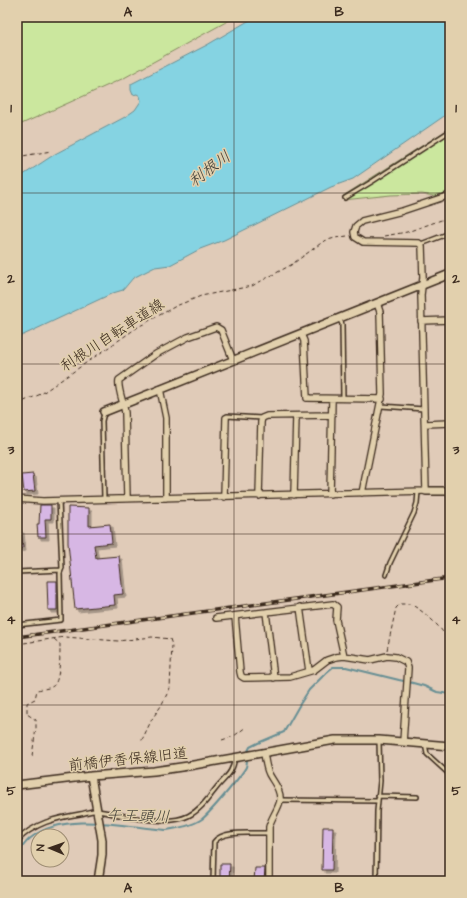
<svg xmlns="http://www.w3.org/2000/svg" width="467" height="898" font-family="'Architects Daughter','Klee One',sans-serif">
  <defs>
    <filter id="shadow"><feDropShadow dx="3" dy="3" stdDeviation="0" flood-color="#0004"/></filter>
  </defs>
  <rect width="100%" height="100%" fill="#e0cbb8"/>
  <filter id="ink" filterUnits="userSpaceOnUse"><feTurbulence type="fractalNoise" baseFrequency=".025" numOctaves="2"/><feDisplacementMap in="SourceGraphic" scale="8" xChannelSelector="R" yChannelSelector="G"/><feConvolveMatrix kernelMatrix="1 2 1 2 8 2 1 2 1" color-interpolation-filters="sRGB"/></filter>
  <g filter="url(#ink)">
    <path fill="#cbe79e" stroke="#83885e" d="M17 17H235L124 78 17 126Z
      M450 128V192L434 196 422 194 391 195 343 200V196Z"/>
    <path fill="#85d3e2" stroke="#678f94" d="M255 17H450V112L353 179 331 187 224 240 200 249 170 265 155 267 133 278 123 290 113 293 17 338V179L55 154 125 117 135 110 141 101 140 96 137 94 133 95 131 90V84L207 45Z"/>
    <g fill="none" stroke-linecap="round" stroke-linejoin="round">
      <path stroke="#678f94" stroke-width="2" d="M247 753 250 747 258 743 284 732 300 704 309 690 327 672 333 667H346L399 680 413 683 424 686 437 692 450 694
        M17 853C22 848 26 841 32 837 66 811 126 827 166 830 178 828 192 826 202 819 210 813 242 775 246 767 247 764 247 760 247 757"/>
    </g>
    <path fill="#d7b7e4" stroke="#3b2a1e" filter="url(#shadow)" d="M33 474 35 491 24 492 22 475Z
      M40 505H51V519H45L46 537H38L37 524H39Z
      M68 507 89 508V526L110 524 112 543 94 545 96 558 119 556 123 594 114 595 115 605 75 609 68 543Z
      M17 530H21L23 548 17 549Z
      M47 581H57V610H48Z
      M323 827H333L332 870H322Z
      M220 864H230L229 881H220Z
      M255 868H265L264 881H254Z"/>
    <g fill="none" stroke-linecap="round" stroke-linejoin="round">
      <defs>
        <path id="service" d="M345 198 373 181 450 131
          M421 244 450 233
          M339 318 342 324 343 399
          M381 406 424 409
          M104 413 102 421 104 499
          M226 418 227 416 262 418
          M17 572 61 570
          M386 575 390 563 414 513 417 503 418 492
          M17 625 61 620 60 573 62 568 59 500
          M425 744 427 754 450 775
          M378 796 417 797
          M280 800 378 801
          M17 841C34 823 56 818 80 814 86 813 92 810 98 811 122 815 166 827 188 816 201 810 209 797 218 786 225 778 235 770 234 758
          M213 881 214 842C223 829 254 834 269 833
          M376 881 377 811 380 781 379 741"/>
        <path id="minor" d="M421 321 450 320
          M301 334 304 341 307 398 382 399
          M160 389 166 418V498
          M425 424 450 423
          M17 491V499
          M362 493 382 394 380 312 377 303
          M330 494 332 399
          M294 495 296 416
          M259 496 261 422 262 418 267 416 332 415
          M224 497 226 418
          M127 498 125 413C124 404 117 387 119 380L156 354 188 337 216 327 221 330 233 360
          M17 499 43 501 426 491 421 295 423 277 422 246 419 243 363 242 355 237 354 232 356 226 362 221 402 211 450 195
          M300 607 309 671
          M266 612 274 678
          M235 616 240 672 241 676 244 678 290 677 314 670 327 660 336 657 344 656 370 660 387 656 396 657 406 662 408 668 403 742
          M216 618 333 604 337 607 336 620 344 656
          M264 753C265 760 266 768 269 774 274 783 281 790 280 801 278 810 271 818 269 827V881"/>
        <path id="tertiary" d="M104 412 450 274
          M426 491H450
          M91 776 102 840V855L98 881
          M17 785 91 776 154 771 188 766 335 740H379L450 746"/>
      </defs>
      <use href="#service" stroke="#3b2a1e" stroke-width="6"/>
      <use href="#minor" stroke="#3b2a1e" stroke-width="8"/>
      <use href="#tertiary" stroke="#3b2a1e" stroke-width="10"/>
      <path stroke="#3b2a1e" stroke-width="1" stroke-dasharray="4 3" stroke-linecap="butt" d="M17 157 51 151
        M384 236 407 232 450 217
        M17 404 41 394 138 327 176 306 201 296 252 286 291 265 324 241 335 238 347 236
        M17 644 65 637 118 641 152 637 170 639 172 645 170 688 161 706 152 719 141 742
        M387 650 396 608 400 604C403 604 406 604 409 604 420 607 446 631 448 641 451 649 446 658 447 666
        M222 740 234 736 246 727
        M32 756 36 728V720L27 714V703L35 699 37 690C41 689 49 689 53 686 60 682 60 656 60 648V644L54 639"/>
      <use href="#service" stroke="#e2d0ad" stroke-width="3"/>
      <use href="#minor" stroke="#e2d0ad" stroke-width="5.5"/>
      <use href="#tertiary" stroke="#e2d0ad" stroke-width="7"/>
      <defs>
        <path id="rail" d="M17 637 450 578"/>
      </defs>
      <use href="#rail" stroke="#3b2a1e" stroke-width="3.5"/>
      <use href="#rail" stroke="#e2d0ad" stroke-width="2" stroke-dasharray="6" stroke-linecap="butt"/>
    </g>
  </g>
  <path fill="none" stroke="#3b2a1e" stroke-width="1" stroke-opacity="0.55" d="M234 17V881M17 193H450M17 364H450M17 534H450M17 705H450"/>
  <g text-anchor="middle" stroke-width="3" stroke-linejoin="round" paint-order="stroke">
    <g font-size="15" fill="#3b2a1e" stroke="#e2d0ad">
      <text transform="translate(112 335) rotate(-33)" y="5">利根川自転車道線</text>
      <text transform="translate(128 759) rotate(-6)" y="5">前橋伊香保線旧道</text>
    </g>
    <g font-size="16" font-style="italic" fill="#46433b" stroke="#e2d0ad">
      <text transform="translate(209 168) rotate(-37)" y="6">利根川</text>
      <text transform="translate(138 815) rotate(2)" y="6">午王頭川</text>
    </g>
  </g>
  <rect width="467" height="898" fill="none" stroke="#e2d0ad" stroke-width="44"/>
  <g transform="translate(50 848) rotate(272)"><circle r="19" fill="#e2d0ad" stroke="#9f8e74"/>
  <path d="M0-3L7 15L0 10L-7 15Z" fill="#3b2a1e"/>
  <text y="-6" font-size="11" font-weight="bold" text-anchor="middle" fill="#3b2a1e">N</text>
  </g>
  <rect x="22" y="22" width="423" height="854" fill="none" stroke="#3b2a1e" stroke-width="1.5"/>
  <g font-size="13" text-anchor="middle" font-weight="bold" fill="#3b2a1e">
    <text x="128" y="16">A</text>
    <text x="339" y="16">B</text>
    <text x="11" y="112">1</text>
    <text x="456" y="112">1</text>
    <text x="11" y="283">2</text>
    <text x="456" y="283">2</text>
    <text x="11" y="454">3</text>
    <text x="456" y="454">3</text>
    <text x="11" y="624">4</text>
    <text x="456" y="624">4</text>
    <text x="11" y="795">5</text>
    <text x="456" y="795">5</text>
    <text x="128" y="892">A</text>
    <text x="339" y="892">B</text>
  </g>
</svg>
